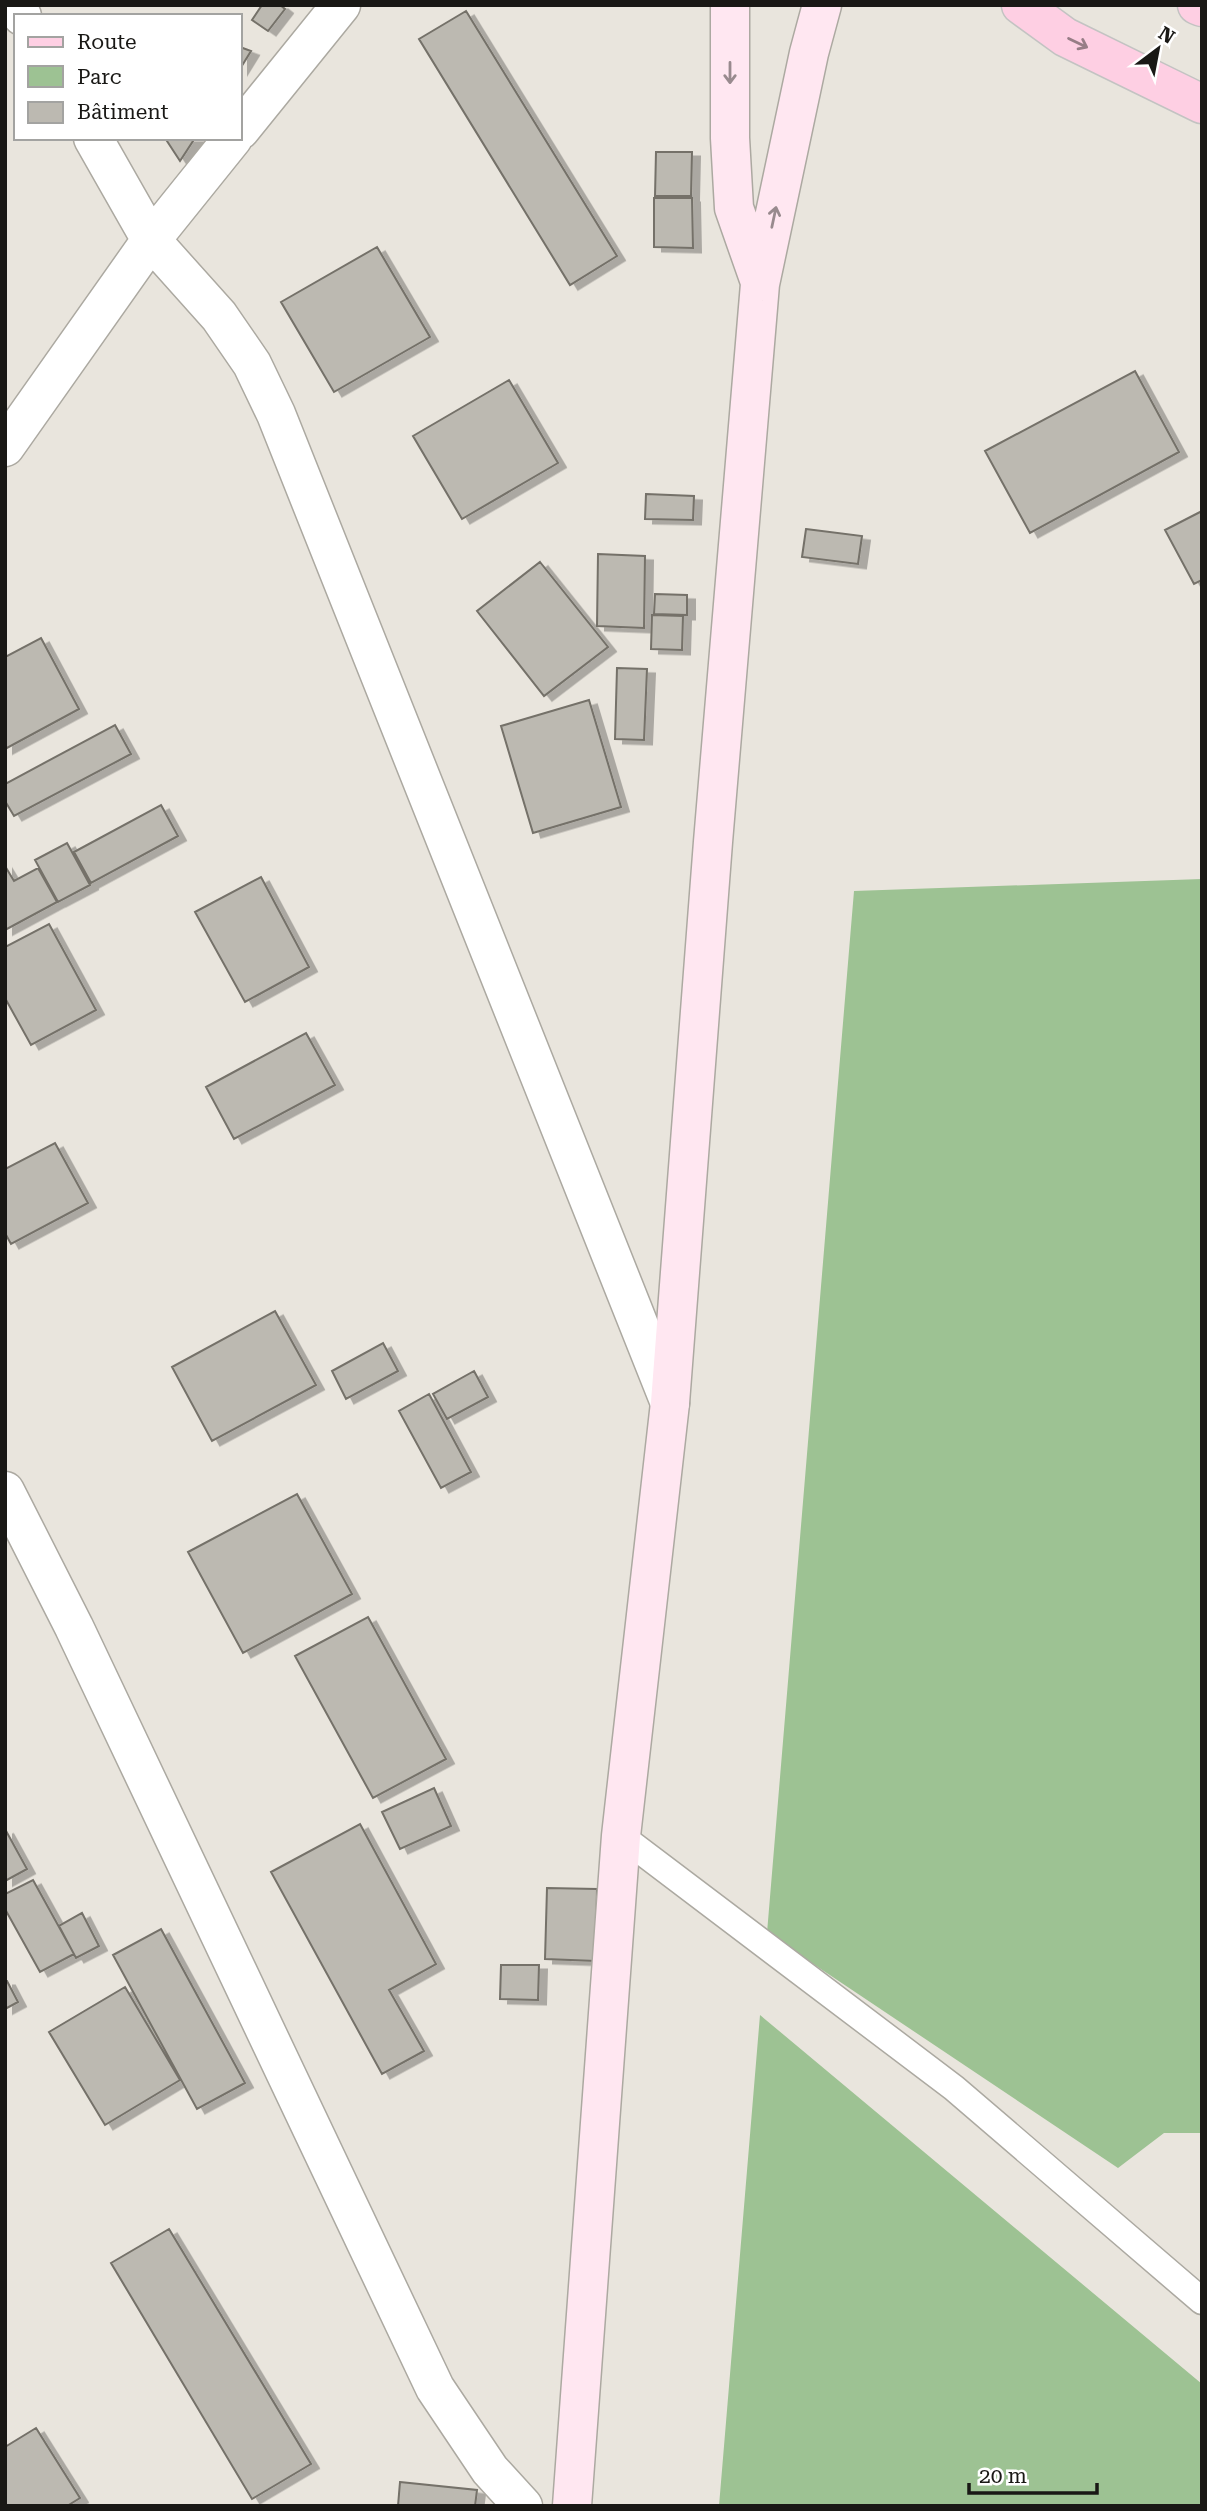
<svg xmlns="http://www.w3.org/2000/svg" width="1207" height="2511" font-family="'Roboto Serif',serif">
  <defs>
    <filter id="shadow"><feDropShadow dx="8" dy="4.5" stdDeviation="0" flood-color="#0004"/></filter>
  </defs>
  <rect width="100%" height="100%" fill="#e9e5dd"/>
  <path fill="#9dc293" d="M1202 879V2133H1164L1118 2168 767 1933 854 891Z
    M760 2015 1202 2384V2506H719Z"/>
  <path fill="#bcb9b1" stroke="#747169" stroke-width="2" filter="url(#shadow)" d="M262 5H280L285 9 268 31 252 20Z
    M466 11 617 256 570 285 419 39Z
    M240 47 251 51 240 69Z
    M165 138H195L180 161Z
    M656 152H692L691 196H655Z
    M654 198H692L693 248 654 247Z
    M377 247 430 337 334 392 281 302Z
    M1135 371 1179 452 1030 533 985 451Z
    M509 380 558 463 462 519 413 436Z
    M646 494 694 496 693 520 645 519Z
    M1202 511V580L1194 584 1165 530Z
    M806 529 862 536 858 564 802 557Z
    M598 554 645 556 644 628 597 626Z
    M540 562 608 647 544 696 477 611Z
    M655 594 687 595V615L654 614Z
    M652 615 683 616 682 650 651 649Z
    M41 638 79 709 5 749V657Z
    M617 668 647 669 644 740 615 739Z
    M589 700 621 807 533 833 501 726Z
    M115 725 131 754 14 816 5 801V784Z
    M161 805 178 836 91 883 74 852Z
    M67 843 90 885 58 902 35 860Z
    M5 866 14 881 38 868 57 902 5 930Z
    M261 877 309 967 245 1002 195 912Z
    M49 924 96 1010 31 1045 5 998V947Z
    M306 1033 335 1085 234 1139 206 1087Z
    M55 1143 88 1203 11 1244 5 1233V1169Z
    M275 1311 316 1385 212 1441 172 1367Z
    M383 1343 398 1371 346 1399 332 1371Z
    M474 1371 488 1397 447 1419 433 1394Z
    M429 1394 471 1472 441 1488 399 1411Z
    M297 1494 352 1594 243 1653 188 1552Z
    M368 1617 446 1759 373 1798 295 1656Z
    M434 1788 451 1826 400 1849 382 1812Z
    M360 1824 436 1964 389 1990 424 2051 382 2074 271 1872Z
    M5 1829 27 1869 5 1881Z
    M33 1880 74 1954 40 1972 5 1909V1894Z
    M547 1888 597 1889 596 1961 545 1959Z
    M82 1913 99 1946 76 1958 59 1926Z
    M161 1929 245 2083 197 2109 113 1955Z
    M501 1965H539L538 2000 500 1999Z
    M5 1981H7L18 2002 5 2009Z
    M125 1987 180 2080 105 2125 49 2032Z
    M169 2229 311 2464 252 2499 111 2263Z
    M36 2428 80 2498 67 2506H5V2447Z
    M400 2482 477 2490 475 2506H398Z"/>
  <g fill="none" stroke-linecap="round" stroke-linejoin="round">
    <defs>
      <path id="lane" d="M621 1836 954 2088 1202 2301"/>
      <path id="street" d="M16 5 22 16
        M240 130 341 5
        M93 138 151 240 219 316 252 364 276 414 670 1403
        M5 447 151 240 233 138
        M5 1491 74 1627 435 2388 490 2470 523 2506"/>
      <path id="secondary" d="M730 5V138L734 208 760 282
        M572 2506 621 1836 670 1403 713 842 760 284 809 53 822 5"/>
      <path id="primary" d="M1021 5 1065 37 1202 104
        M1197 5 1202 7"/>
    </defs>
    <use href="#lane" stroke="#aca9a1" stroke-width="29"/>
    <use href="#street" stroke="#aca9a1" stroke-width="41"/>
    <use href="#secondary" stroke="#aca9a1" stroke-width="41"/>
    <use href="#primary" stroke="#c3c3c2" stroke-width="41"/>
    <use href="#lane" stroke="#fff" stroke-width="26"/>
    <use href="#street" stroke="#fff" stroke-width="38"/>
    <use href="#secondary" stroke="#ffe7f1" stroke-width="38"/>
    <use href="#primary" stroke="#fecfe3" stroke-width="38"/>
  </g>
  <defs><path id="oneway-shaft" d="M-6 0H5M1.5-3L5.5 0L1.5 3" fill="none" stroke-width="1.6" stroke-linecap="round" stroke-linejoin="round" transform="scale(1.75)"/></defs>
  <use stroke="#977d86" href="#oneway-shaft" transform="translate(1078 43) rotate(26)"/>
  <g stroke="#988a8e">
    <use href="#oneway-shaft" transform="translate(730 73) rotate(90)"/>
    <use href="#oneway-shaft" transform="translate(774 217) rotate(-78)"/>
  </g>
  <rect width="1207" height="2511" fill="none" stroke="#191815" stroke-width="14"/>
  <rect x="14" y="14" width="228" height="126" fill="#ffffff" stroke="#a3a3a1" stroke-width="2"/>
  <rect x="28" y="37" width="35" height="10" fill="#fecfe3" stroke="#a3a3a1" stroke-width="2"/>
  <text x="77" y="49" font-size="21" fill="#191815">Route</text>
  <rect x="28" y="66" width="35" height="21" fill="#9dc293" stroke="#a3a3a1" stroke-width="2"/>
  <text x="77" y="84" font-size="21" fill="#191815">Parc</text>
  <rect x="28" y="102" width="35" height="21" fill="#bcb9b1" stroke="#a3a3a1" stroke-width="2"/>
  <text x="77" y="119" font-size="21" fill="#191815">Bâtiment</text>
  <g transform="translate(1158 49) rotate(32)" stroke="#ffffff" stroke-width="5" paint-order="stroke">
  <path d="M0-5L12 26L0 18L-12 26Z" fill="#191815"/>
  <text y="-10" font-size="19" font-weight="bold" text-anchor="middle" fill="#191815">N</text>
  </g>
  <path d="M969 2483v10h128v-10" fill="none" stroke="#191815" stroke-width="3.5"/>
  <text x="979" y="2483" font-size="21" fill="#191815" stroke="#ffffff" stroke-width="5" paint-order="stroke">20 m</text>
</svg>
